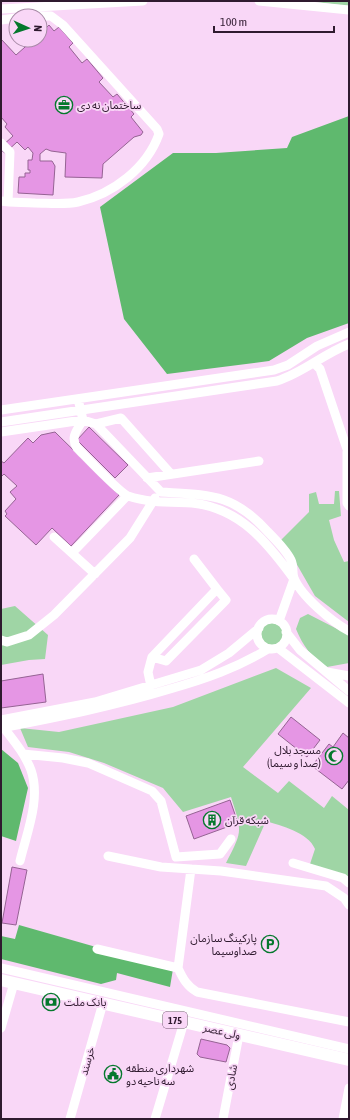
<svg xmlns="http://www.w3.org/2000/svg" width="350" height="1120" font-family="'Asap Condensed','Noto Sans Arabic',sans-serif">
  <rect width="100%" height="100%" fill="#f9d7f7"/>
  <path fill="#9fd5a5" d="M306 1H349V6Z
    M335 491H339L341 516 329 520 334 540 344 562 349 561V622L315 596 292 556 279 542 309 512V494L316 492 319 504H334Z
    M15 606 48 635 45 659 29 660 1 665V646L3 645 1 643V609Z
    M308 614 349 635V663L327 667C311 657 303 646 296 629L300 618Z
    M261 634a11 11 0 1 1 22 0a11 11 0 1 1-22 0Z
    M276 668 311 688 243 767 278 793 289 781 324 808 332 796 349 810V878L310 864 315 849C308 832 281 826 266 821L246 866 226 863C243 830 242 832 231 797L183 812 163 788 104 763 69 752 28 747 20 728 59 732 173 707Z"/>
  <path fill="#5fb96e" d="M349 116V323L307 338 269 361 167 374 124 319 100 207 173 153H216L287 148 292 137Z
    M1 749 18 763 28 788 16 841 1 836Z
    M19 925 173 969 170 987 117 973 116 980 101 984 1 959V936L15 939Z"/>
  <path fill="#e596e4" stroke="#956393" d="M49 25 54 31 59 27 73 43 69 47 82 63 87 59 103 78 99 82 113 97 117 94 134 114 131 117 143 132 141 135 134 137 103 164 102 178 65 177 66 153 51 151 46 149 40 154V161H52L55 166 53 195 18 193 19 177H25V173H30V170H28V160H32L33 153 28 147 25 150 17 142 5 153 1 150V147L13 136 5 127 7 124 1 117V39L16 55 33 40H40V34Z
    M89 427 128 465 115 478 77 440Z
    M55 432 119 495 71 546 52 528 36 545 5 516 7 514 5 511 16 499 10 492 17 486 4 474 1 477V461L4 463 28 438 33 443 41 435Z
    M43 674 46 702 1 708V681Z
    M291 717 320 740 307 757 278 734Z
    M343 733 349 738V780L342 789 312 766 329 744 333 747Z
    M230 800 238 823 194 839 186 816Z
    M12 867 27 870 16 925 2 923Z
    M201 1039 227 1045 230 1048 226 1062 200 1057 197 1054Z"/>
  <g fill="none" stroke-linecap="round" stroke-linejoin="round">
    <path stroke="#fff" stroke-width="9" d="M259 1 349 10
      M1 9 143 1
      M1 20 16 18
      M1 143 10 152 8 202
      M1 201C12 203 23 202 35 203 48 203 64 205 78 202 113 194 147 168 159 134L157 129 63 25 51 16H32
      M314 363 320 369 349 455
      M78 399 83 420C77 430 70 437 77 448 86 457 120 493 128 496 149 503 171 502 192 503 240 508 267 542 294 579L279 621
      M1 410 274 370 288 365 317 346 349 332
      M1 422 277 381C303 373 323 354 349 344
      M96 424 121 418 171 474
      M1 432 83 420 96 424 161 492C209 495 233 493 268 532 276 540 286 550 291 560 294 566 292 573 294 578 301 596 332 622 349 631
      M347 452V503L349 506
      M147 478 259 461
      M54 537 95 574
      M72 553 127 496
      M257 634a15 15 0 1 1 30 0a15 15 0 1 1-30 0Z
      M286 632 300 650 349 691
      M1 640 7 642 29 635 54 615 130 538 155 498
      M278 648 349 703
      M152 657 166 661 226 600 217 589
      M327 672 349 676
      M152 691 148 672 152 657 217 589 194 559
      M1 720 95 702 201 670 229 653 259 628
      M4 723V728C14 741 25 754 31 770 41 799 27 832 20 861
      M1 728C58 717 114 706 170 689 205 679 237 668 268 649
      M23 754 63 758 88 763 152 791 161 801 176 857 220 854 231 839
      M108 856 161 867 221 871 326 886 344 898 349 905
      M293 863 343 878 349 883
      M97 949 178 968C183 979 187 986 197 992L349 1022
      M1 968 349 1049
      M178 968 191 869
      M1 1028 14 983
      M70 1119 103 1003
      M155 1119 184 1022
      M223 1119 239 1035
      M343 1119 349 1088"/>
    <path stroke="#fff" stroke-width="12" d="M1 980 349 1060"/>
  </g>
  <defs>
    <symbol id="office-ring" viewBox="-11 -11 22 22"><circle r="9.5" fill="#f9d7f7" stroke="#05782d" stroke-width="1.5"/><path d="M-6-3h4V-5.5h4V-3h4V5H-6ZM-1-4.5V-3h2v-1.5ZM-6 0V1H6V0Z" fill="#05782d"/></symbol>
    <symbol id="mosque-ring" viewBox="-11 -11 22 22"><circle r="9.5" fill="#f9d7f7" stroke="#05782d" stroke-width="1.5"/><path d="M3.5-4.9A6 6 0 1 0 3.5 4.9A5 5 0 1 1 3.5-4.9Z" fill="#05782d"/></symbol>
    <symbol id="building-ring" viewBox="-11 -11 22 22"><circle r="9.5" fill="#f9d7f7" stroke="#05782d" stroke-width="1.5"/><path d="M-4-6H4V6H1V3H-1V6H-4ZM-2.5-4.3h1.7v1.8h-1.7ZM.8-4.3h1.7v1.8H.8ZM-2.5-1h1.7V.8h-1.7ZM.8-1h1.7V.8H.8Z" fill="#05782d"/></symbol>
    <symbol id="parking-ring" viewBox="-11 -11 22 22"><circle r="9.5" fill="#f9d7f7" stroke="#05782d" stroke-width="1.5"/><path d="M-3.5-5.5H1a3.5 3.5 0 0 1 0 7H-1V5.5H-3.5ZM-1-3.4V-.6H.8a1.4 1.4 0 0 0 0-2.8Z" fill="#05782d"/></symbol>
    <symbol id="bank-ring" viewBox="-11 -11 22 22"><circle r="9.5" fill="#f9d7f7" stroke="#05782d" stroke-width="1.5"/><path d="M-6-4H6V4H-6ZM0-2.3a2.3 2.3 0 1 0 0 4.6a2.3 2.3 0 1 0 0-4.6Z" fill="#05782d"/></symbol>
    <symbol id="civic-ring" viewBox="-11 -11 22 22"><circle r="9.5" fill="#f9d7f7" stroke="#05782d" stroke-width="1.5"/><path d="M-.6-6.5H3V-4.5H.6V-3L4-1V1h2V6H-6V1h2V-1L-.6-3ZM-1.2 2.5V6h2.4V2.5Z" fill="#05782d"/></symbol>
  </defs>
  <g fill-rule="evenodd">
    <use href="#office-ring" x="54" y="95" width="20" height="20"/>
    <use href="#mosque-ring" x="324" y="746" width="20" height="20"/>
    <use href="#building-ring" x="202" y="810" width="20" height="20"/>
    <use href="#parking-ring" x="260" y="934" width="20" height="20"/>
    <use href="#bank-ring" x="41" y="992" width="20" height="20"/>
    <use href="#civic-ring" x="103" y="1064" width="20" height="20"/>
  </g>
  <g text-anchor="middle" stroke-width="3.5" stroke-linejoin="round" paint-order="stroke">
    <rect fill="#f9d7f7" stroke="#6c536b" stroke-width="1" x="163" y="1012" width="24" height="16" rx="3"/>
    <g font-size="10" font-weight="bold" fill="#2f1a2f">
      <text x="175" y="1024">175</text>
    </g>
    <g font-size="11" fill="#2f1a2f" stroke="#f9d7f7" text-anchor="start">
      <text x="77" y="109">ساختمان نه دی</text>
      <text x="321" y="754" text-anchor="end">مسجد بلال<tspan x="321" dy="13">(صدا و سیما)</tspan></text>
      <text x="225" y="824">شبکه قرآن</text>
      <text x="257" y="942" text-anchor="end">پارکینگ سازمان<tspan x="257" dy="13">صداوسیما</tspan></text>
      <text x="64" y="1006">بانک ملت</text>
      <text x="126" y="1072">شهرداری منطقه<tspan x="126" dy="13">سه ناحیه دو</tspan></text>
    </g>
    <g font-size="11" fill="#2f1a2f" stroke="#f9d7f7">
      <text transform="translate(222 1031) rotate(13)" y="4">ولی عصر</text>
      <text transform="translate(87 1061) rotate(-74)" y="4">خرسند</text>
      <text transform="translate(231 1077) rotate(-80)" y="4">شادی</text>
    </g>
  </g>
  <rect width="350" height="1120" fill="none" stroke="#2f1a2f" stroke-width="4"/>
  <g transform="translate(28 28) rotate(93)"><circle r="19" fill="#f9d7f7" stroke="#a88ba7"/>
  <path d="M0-3L7 15L0 10L-7 15Z" fill="#05782d"/>
  <text y="-6" font-size="11" font-weight="bold" text-anchor="middle" fill="#2f1a2f">N</text>
  </g>
  <path d="M214 26v6h120v-6" fill="none" stroke="#2f1a2f" stroke-width="2"/>
  <text x="220" y="26" font-size="12" fill="#2f1a2f" stroke="#f9d7f7" stroke-width="3" paint-order="stroke">100 m</text>
</svg>
